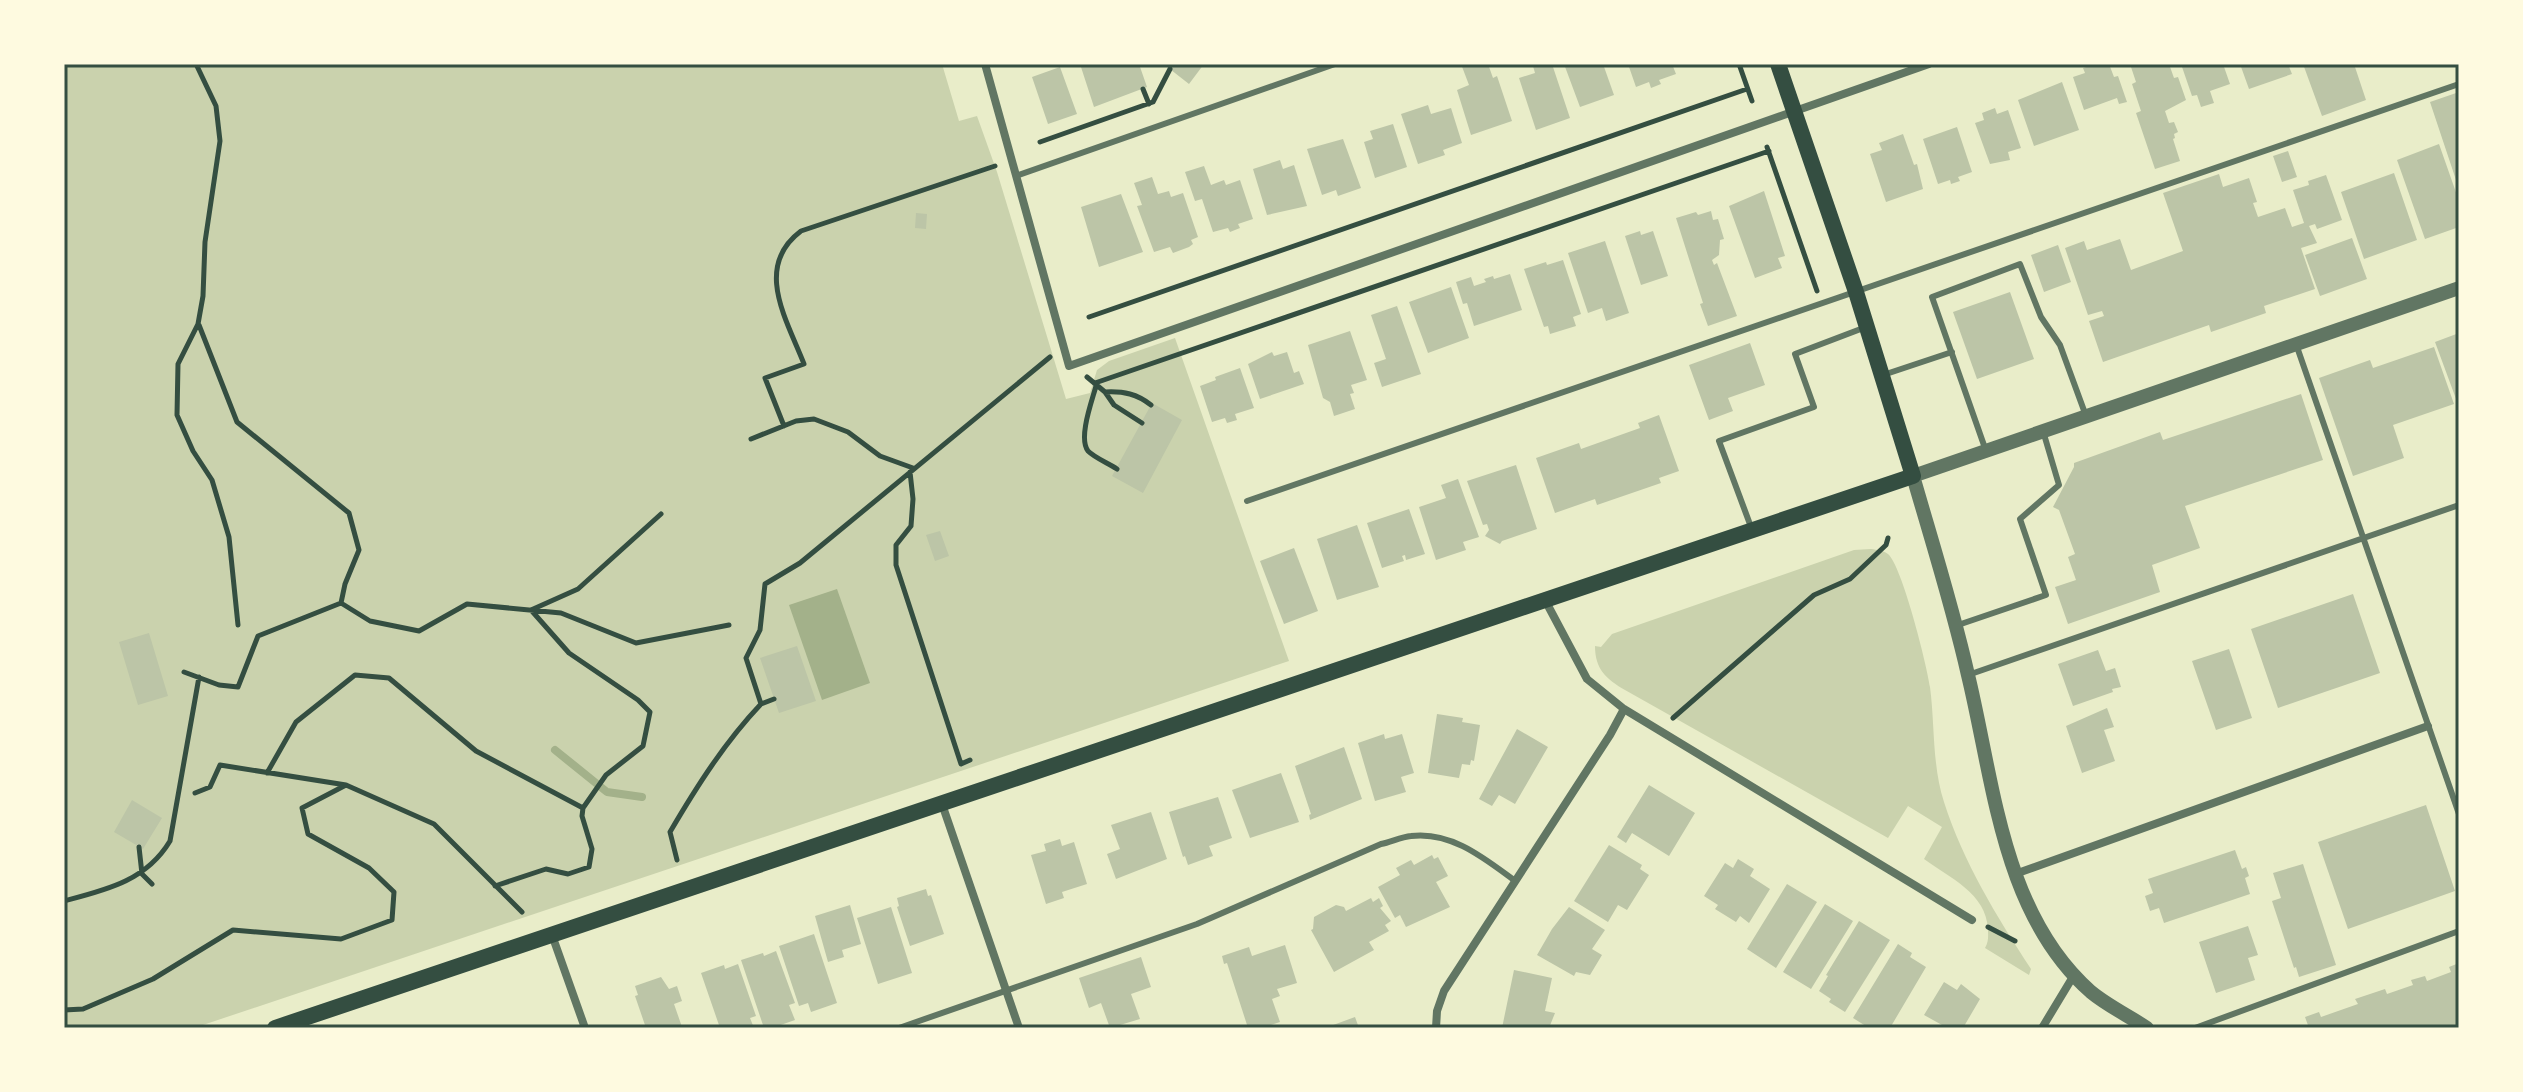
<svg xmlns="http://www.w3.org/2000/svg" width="2523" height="1092" font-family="'Noto Sans',sans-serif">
  <rect width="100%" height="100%" fill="#e9edc9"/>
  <path fill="#cad2ad" d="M64 64H942L959 121 977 116 997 172 1066 399 1090 393 1097 370 1109 361 1175 338 1289 661 194 1028H64Z
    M1871 549C1877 550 1883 550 1888 554 1902 566 1927 665 1930 687 1935 725 1932 765 1944 802 1963 862 1997 917 2031 969L2029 975 1985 948C1989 941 1988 936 1988 929 1986 893 1950 878 1924 859L1942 827 1908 806 1888 838 1625 690C1606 679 1595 669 1595 646L1601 647 1612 634 1854 550Z"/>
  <path fill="#a3b18a" d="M837 589 870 683 822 700 789 605Z"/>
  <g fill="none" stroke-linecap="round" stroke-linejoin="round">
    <path stroke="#a3b18a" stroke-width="8" d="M555 750 607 792 642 797"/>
  </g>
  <path fill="#bcc5a7" d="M1080 64H1139L1147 87 1094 107Z
    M1168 64H1204L1189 84 1166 66Z
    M1461 64H1488L1493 78 1497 76 1512 121 1471 135 1457 90 1469 85Z
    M1538 64H1552L1570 118 1536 130 1519 78 1535 73 1533 66Z
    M1564 64H1603L1614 95 1580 107Z
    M1628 64H1672L1676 74 1659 80 1661 84 1651 88 1649 82 1636 87Z
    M2095 64H2109L2114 77 2118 76 2127 102 2119 104 2117 98 2084 110 2073 77 2085 73 2083 68Z
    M2130 64H2169L2174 78 2178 77 2186 100 2165 111 2169 123 2174 122 2178 132 2174 134 2175 138 2173 139 2180 161 2155 169 2136 113 2141 111 2132 84 2136 82Z
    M2181 64H2223L2230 84 2210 91 2214 103 2201 107 2197 95 2192 96Z
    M2240 64H2288L2292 74 2249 89Z
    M2303 64H2354L2366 100 2322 116Z
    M1060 67 1077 114 1048 124 1032 77Z
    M2062 82 2079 130 2034 146 2018 100Z
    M2459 92V186H2458L2430 102Z
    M1428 105 1431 114 1451 108 1462 143 1443 150 1445 155 1418 164 1401 114Z
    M1995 108 1997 114 2008 110 2021 148 2008 152 2010 160 1990 164 1975 123 1984 120 1982 113Z
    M1393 124 1407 167 1375 178 1364 142 1373 139 1370 131Z
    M1957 127 1972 172 1958 177 1960 181 1951 184 1950 180 1938 184 1923 139Z
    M1903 134 1914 165 1917 164 1923 189 1886 202 1870 154 1882 150 1879 143Z
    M1343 139 1361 188 1338 196 1336 190 1322 195 1307 149Z
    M2439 144 2459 201V227L2425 239 2397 160Z
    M2288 151 2297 177 2282 182 2273 156Z
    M1280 160 1283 169 1294 165 1307 206 1267 215 1253 169Z
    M1204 166 1211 185 1224 180 1226 185 1240 180 1253 219 1238 224 1240 228 1230 232 1228 228 1213 232 1202 199 1195 201 1185 172Z
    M2394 173 2417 240 2364 259 2341 192Z
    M2219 174 2223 187 2249 178 2257 202 2253 203 2258 217 2285 208 2292 227 2304 223 2293 190 2309 185 2308 181 2326 175 2342 220 2317 229 2315 224 2309 226 2317 243 2301 248 2315 289 2264 306 2266 313 2211 332 2209 325 2103 362 2089 321 2104 316 2102 311 2088 315 2065 248 2084 241 2087 250 2120 239 2131 270 2183 251 2163 193Z
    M1152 177 1158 194 1169 191 1171 197 1183 193 1198 237 1191 240 1193 244 1189 247 1173 253 1170 247 1154 252 1137 206 1142 205 1134 183Z
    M1764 191 1785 256 1778 258 1782 268 1755 278 1729 206Z
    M1121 194 1143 252 1099 267 1081 207Z
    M1711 211 1713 220 1718 219 1724 239 1720 240 1719 255 1712 260 1714 265 1717 263 1737 316 1708 326 1700 304 1703 303 1676 218 1696 212 1698 215Z
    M916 213 927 214 926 229 915 228Z
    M1640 231 1641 235 1653 231 1668 276 1641 285 1625 236Z
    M2352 238 2367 279 2320 296 2305 255Z
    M1605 241 1629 313 1606 321 1602 308 1588 313 1568 253Z
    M2058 245 2071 282 2044 292 2031 255Z
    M1563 260 1581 314 1573 317 1576 326 1550 334 1548 326 1544 327 1524 269 1546 262 1547 265Z
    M1510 274 1522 310 1474 326 1467 303 1463 304 1456 282 1471 277 1474 286 1486 282 1484 279 1493 276 1494 279Z
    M1451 287 1469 338 1428 353 1409 302Z
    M2010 292 2034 359 1977 379 1953 312Z
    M1397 306 1421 374 1382 387 1374 363 1386 359 1371 315Z
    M1350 331 1367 380 1351 385 1354 393 1350 394 1355 409 1334 416 1330 402 1323 398 1308 345Z
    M2459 333V407L2435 342Z
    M1750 343 1765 385 1728 398 1733 411 1709 420 1689 365Z
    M2434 347 2454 404 2393 425 2404 458 2353 476 2319 378 2370 360 2373 368Z
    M1272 352 1274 356 1287 352 1294 373 1299 371 1304 384 1260 399 1248 364Z
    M1240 368 1254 408 1235 414 1237 420 1227 423 1225 418 1212 422 1200 386 1216 380 1215 377Z
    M2301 394 2323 460 2185 506 2200 548 2152 565 2160 592 2068 624 2055 587 2076 580 2068 557 2075 554 2059 510 2053 507 2074 467V463L2160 432 2163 440Z
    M1152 403 1182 420 1143 493 1112 476Z
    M1659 415 1679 471 1659 478 1661 483 1597 505 1595 499 1555 513 1536 458 1579 443 1581 449 1640 428 1638 423Z
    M1516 465 1537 529 1502 541 1500 544 1485 536 1489 530 1487 524 1483 525 1467 481Z
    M1458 479 1479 537 1463 542 1466 550 1436 560 1419 507 1446 498 1441 485Z
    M1409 509 1425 554 1406 560 1405 555 1402 556 1404 561 1382 568 1367 523Z
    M1357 525 1379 587 1337 600 1317 539Z
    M940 531 949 556 935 561 926 535Z
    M1294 548 1318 611 1284 624 1260 561Z
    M2353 594 2380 673 2278 708 2251 629Z
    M149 633 168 696 138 705 119 642Z
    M797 646 816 701 779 713 760 658Z
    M2229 649 2252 718 2216 730 2192 661Z
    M2098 650 2106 671 2115 668 2121 687 2112 689 2113 692 2073 706 2058 664Z
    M2107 708 2114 727 2104 730 2115 761 2082 773 2066 726Z
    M1437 714 1463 718 1462 722 1480 725 1474 761 1471 760 1470 765 1462 764 1459 778 1428 773Z
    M1517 729 1548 747 1515 804 1499 795 1492 806 1479 799Z
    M1384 734 1385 739 1402 734 1414 773 1401 777 1406 792 1375 801 1358 743Z
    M1344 747 1362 799 1310 820 1309 815 1311 814 1295 766Z
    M1281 773 1299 822 1250 838 1232 790Z
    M1649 785 1695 813 1669 856 1632 833 1626 843 1617 837Z
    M1218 797 1232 838 1209 846 1213 856 1188 865 1185 856 1183 857 1169 812Z
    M132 800 162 818 143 849 114 832Z
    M2426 805 2455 891 2348 929 2318 842Z
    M1151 812 1167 859 1116 879 1107 854 1120 849 1111 825Z
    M1060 839 1062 846 1074 842 1087 884 1062 892 1064 898 1046 904 1031 855 1046 851 1044 844Z
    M1609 845 1642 865 1640 869 1649 875 1627 910 1618 905 1608 922 1574 901Z
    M2235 850 2242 869 2246 867 2249 876 2245 878 2250 894 2164 923 2159 908 2150 911 2145 896 2153 893 2148 879Z
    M1432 855 1434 859 1438 857 1448 876 1436 882 1450 907 1406 927 1400 915 1395 918 1378 887 1400 875 1396 868 1411 860 1414 865Z
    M1738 859 1754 869 1750 876 1770 889 1749 923 1740 916 1736 922 1715 909 1718 905 1704 896 1725 863 1733 868Z
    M2303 864 2336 965 2299 977 2296 967 2294 968 2272 901 2281 898 2273 873Z
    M1787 884 1817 902 1776 968 1747 949Z
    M926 889 928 896 931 895 944 934 910 946 897 907 899 906 897 898Z
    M1371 898 1373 902 1379 898 1383 906 1380 908 1391 921 1385 925 1389 931 1369 942 1374 950 1334 972 1311 930 1313 929 1314 917 1336 905 1344 907 1346 911Z
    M1825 904 1853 921 1811 989 1783 972Z
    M850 905 861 944 842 950 844 957 828 962 815 916Z
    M891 907 912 973 878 984 857 918Z
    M1569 907 1605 930 1592 949 1602 955 1590 975 1576 972 1574 976 1537 955 1552 929Z
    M1859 921 1890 940 1845 1012 1829 1002 1831 999 1819 991 1828 976 1826 975Z
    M2248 926 2258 955 2248 958 2255 980 2216 993 2199 942Z
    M814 934 837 1003 811 1012 808 1003 799 1006 779 946Z
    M1898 944 1912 953 1910 957 1926 967 1890 1028 1874 1025 1869 1028 1853 1018Z
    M1285 945 1297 983 1277 989 1280 996 1272 999 1280 1022 1262 1028H1248L1227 963 1224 964 1222 956 1249 947 1252 956Z
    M776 951 795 1003 789 1005 795 1020 772 1028H764L741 960 763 953 764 956Z
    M1141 957 1151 987 1131 994 1140 1019 1110 1028 1101 1003 1089 1008 1079 978Z
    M2459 963V1028H2309L2305 1017 2319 1012 2321 1017 2358 1004 2355 999 2385 989 2387 994 2413 985 2411 980 2425 976 2427 981 2451 972 2449 967Z
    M738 964 756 1016 750 1018 754 1028H720L701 973 724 965 725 969Z
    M1514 970 1552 978 1545 1011 1555 1013 1549 1028H1502Z
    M661 977 669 989 677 986 682 1001 674 1004 682 1027 646 1028 635 996 638 995 635 986Z
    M1944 982 1957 990 1961 984 1980 999 1963 1028H1941L1942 1025 1924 1015Z
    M1355 1017 1359 1028H1325Z"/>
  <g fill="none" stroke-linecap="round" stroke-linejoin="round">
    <path stroke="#344e41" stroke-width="5" d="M196 64 216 106 220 141 205 242 203 296 198 324 178 364 177 415 193 451 212 480 229 537 238 625
      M1739 64 1752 101
      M1143 89 1149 104
      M1040 142 1153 102 1170 69
      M1767 147 1817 291
      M1089 317 1747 89
      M1087 377 1105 392C1124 391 1137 394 1151 405
      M1095 383 1769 151
      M1096 386C1092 401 1078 438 1088 451 1095 458 1108 463 1117 469
      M1105 392 1114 405 1142 423
      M784 426 765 378 804 364C787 320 753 267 801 231L995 166
      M751 439 796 421 814 419 848 432 880 456 913 468
      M910 472 913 499 911 526 896 545V565L961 764 970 760
      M341 603 370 621 419 631 467 604 561 613 636 643 729 625
      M184 672 219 685 238 687 258 636 341 603 345 584 359 550 349 513 237 422 199 325
      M774 699 761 704 746 658 760 630 765 584 800 563 1050 357
      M1673 718 1814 595 1850 579 1886 545 1888 538
      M267 773 296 722 355 675 389 678 476 751 583 808
      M195 793 210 787 220 765 346 785 434 824 522 912
      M139 847 142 874 152 884
      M677 860 670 832C697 786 725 742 761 704
      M495 886 546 869 568 874 589 867 592 849 582 816 583 808 606 775 643 746 650 712 638 700 569 653 531 610 578 589 661 514
      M64 901C106 890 146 881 170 841L199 677
      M1988 927 2015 941
      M64 1010 83 1009 153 979 233 930 341 939 392 920 394 892 369 868 308 834 302 808 346 785"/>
    <path stroke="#617663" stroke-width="6" d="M1016 176 1335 64
      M2296 344 2459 814
      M1883 375 1952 352
      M1986 451 1932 297 2020 264 2041 317 2060 345 2086 416
      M1247 501 2459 84
      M1751 527 1719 441 1814 407 1795 354 1866 327
      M1958 625 2046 595 2020 519 2059 485 2043 431
      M1968 675 2459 505
      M899 1028 1197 924 1381 844C1391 842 1401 837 1411 836 1451 831 1484 858 1514 880
      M2195 1028 2459 931"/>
    <path stroke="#617663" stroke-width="8" d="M985 64 1069 366 1929 64
      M1545 600 1587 679 1624 709 1972 920
      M942 804 1019 1028
      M2015 874 2428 726
      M552 935 585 1028
      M1436 1028 1437 1011 1444 991 1610 735 1624 709
      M2042 1028 2074 975"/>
    <path stroke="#617663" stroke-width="14" d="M2147 1028C2129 1016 2108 1006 2091 992 2002 914 1994 782 1968 675 1953 608 1932 542 1913 476L2459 288"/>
    <path stroke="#344e41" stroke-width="16" d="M275 1028 1913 476 1856 292 1778 64"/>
  </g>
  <rect width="2523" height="1092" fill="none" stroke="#fefae0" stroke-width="132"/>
  <rect x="66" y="66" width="2391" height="960" fill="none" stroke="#344e41" stroke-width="3"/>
</svg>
